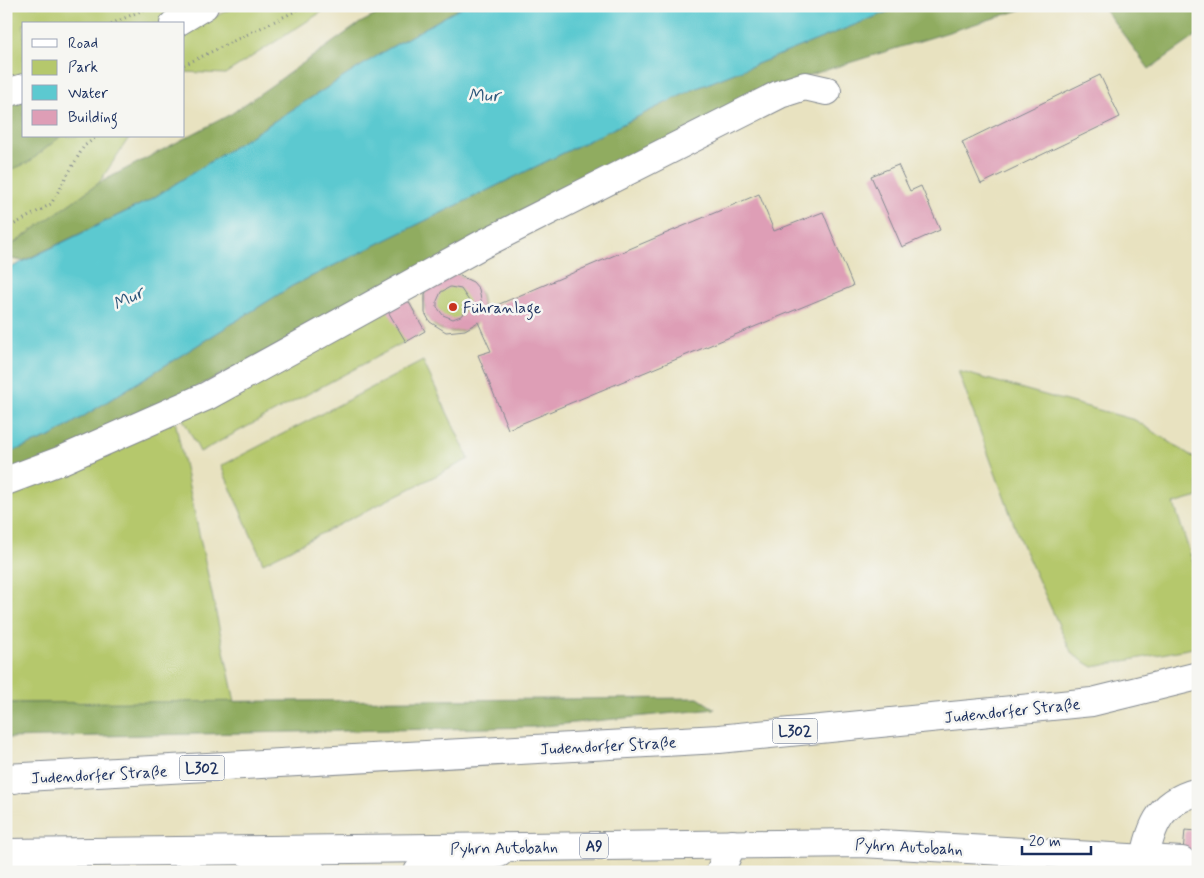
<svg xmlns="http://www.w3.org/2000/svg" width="1204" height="878" font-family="Mynerve,sans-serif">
  <rect width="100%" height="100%" fill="#f6f6f2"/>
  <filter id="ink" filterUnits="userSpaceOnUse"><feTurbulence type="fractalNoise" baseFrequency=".02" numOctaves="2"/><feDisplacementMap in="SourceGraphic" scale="10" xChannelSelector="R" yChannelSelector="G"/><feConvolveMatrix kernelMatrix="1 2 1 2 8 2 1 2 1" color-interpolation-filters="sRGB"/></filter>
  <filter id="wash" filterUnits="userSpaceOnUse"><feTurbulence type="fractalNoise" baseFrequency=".0096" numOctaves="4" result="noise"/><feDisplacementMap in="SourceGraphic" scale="20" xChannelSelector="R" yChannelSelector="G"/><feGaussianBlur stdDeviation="1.12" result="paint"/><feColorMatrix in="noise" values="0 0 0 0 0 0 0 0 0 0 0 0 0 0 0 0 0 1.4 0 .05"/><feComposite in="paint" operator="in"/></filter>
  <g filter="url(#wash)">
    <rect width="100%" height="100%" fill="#e8e2c0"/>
    <path fill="#b5c86c" stroke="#687c65" d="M6 6H204L174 24H24V96L6 102Z
      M236 6H331L225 74 184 72V32Z
      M61 136H130L99 183 6 249V172L29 162Z
      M456 274C468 278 477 283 481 295 495 341 416 348 425 294Z
      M406 297 425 331 200 452 182 417Z
      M423 361 469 459 263 563 221 466Z
      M958 371 1135 420 1198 460V497L1174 504 1198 578V647L1093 667 1072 654 1019 538Z
      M174 416 235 702 6 703V484Z"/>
    <path fill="#90ac60" stroke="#566e5f" d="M393 6H464L388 49 150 200 23 261 6 258V249L99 183 231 114 360 23Z
      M902 6H1033L810 75 6 484V454L52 436 292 286 692 90Z
      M1102 6H1198V35L1149 69Z
      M24 101V136H61L29 162 6 172V107Z
      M698 698 715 709 534 727 6 738V703Z"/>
    <path fill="#5cc9d0" stroke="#3c7c97" d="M464 6H902L692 90 292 286 52 436 6 454V270L150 200 388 49Z"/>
    <g id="blocks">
      <path fill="#de9eb6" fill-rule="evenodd" d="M1100 75 1120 117 981 184 962 142Z
        M898 165 910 191 921 186 940 230 902 247 871 176Z
        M759 194 774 231 823 212 853 286 508 429 478 355 491 351 478 322 465 330 446 332 430 322 425 313V294L430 285 456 274 473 282 479 289 483 311ZM450 287 461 289 469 301 463 315 453 319 443 315 437 307V301L441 292Z
        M406 297 425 331 406 342 386 308Z
        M1185 830 1198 831V872H1181Z"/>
    </g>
  </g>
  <g filter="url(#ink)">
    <use href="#blocks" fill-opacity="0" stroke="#82888f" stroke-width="1"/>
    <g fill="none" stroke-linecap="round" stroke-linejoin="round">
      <defs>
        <path id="minor" d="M6 481 62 460 207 396 481 245 780 94 805 86 827 91
          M248 853 312 872
          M418 872 499 853
          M720 872 732 844
          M1142 872C1150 833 1154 803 1198 792"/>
        <path id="major" d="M174 24 204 6
          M6 93 24 88
          M6 778 719 739 1092 702 1198 676"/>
        <path id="highway" d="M6 779H15
          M6 853 862 843 1182 861"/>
      </defs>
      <use href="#minor" stroke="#82888f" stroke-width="30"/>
      <use href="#major" stroke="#82888f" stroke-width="30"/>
      <use href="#highway" stroke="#82888f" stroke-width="30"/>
      <path stroke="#82888f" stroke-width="3" stroke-dasharray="1 4" stroke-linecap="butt" d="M111 24 152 6
        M184 65 306 6
        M6 229 51 204 84 146 98 136"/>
      <use href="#minor" stroke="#fff" stroke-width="28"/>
      <use href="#major" stroke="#fff" stroke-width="28"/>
      <use href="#highway" stroke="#fff" stroke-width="28"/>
    </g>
  </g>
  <circle fill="#c8321e" stroke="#f6f6f2" stroke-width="2" cx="453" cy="307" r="5"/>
  <g text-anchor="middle" stroke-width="5" stroke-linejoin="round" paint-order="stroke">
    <g fill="#f6f6f2" stroke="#5d6b8a" stroke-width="1">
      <rect x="772.5" y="718.5" width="45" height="25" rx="4"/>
      <rect x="179.5" y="755.5" width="45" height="25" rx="4"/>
      <rect x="580" y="833.5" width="28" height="25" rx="4"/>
    </g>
    <g font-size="15" font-weight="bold" fill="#1b2f5e">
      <text x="795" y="736">L302</text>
      <text x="202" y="773">L302</text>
      <text x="594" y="851">A9</text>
    </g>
    <g font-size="16" fill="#1b2f5e" stroke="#f6f6f2" text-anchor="start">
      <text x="463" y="313">Führanlage</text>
    </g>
    <g font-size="16" fill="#1b2f5e" stroke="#f6f6f2">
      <text transform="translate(1012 710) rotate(-6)" y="6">Judendorfer Straße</text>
      <text transform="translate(608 745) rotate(-3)" y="6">Judendorfer Straße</text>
      <text transform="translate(99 774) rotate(-3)" y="6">Judendorfer Straße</text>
      <text transform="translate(909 846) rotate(3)" y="6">Pyhrn Autobahn</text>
      <text transform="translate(504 847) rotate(-1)" y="6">Pyhrn Autobahn</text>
    </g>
    <g font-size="18" font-style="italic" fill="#2b567a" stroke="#f6f6f2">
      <text x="484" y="101">Mur</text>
      <text transform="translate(128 298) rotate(-27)" y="6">Mur</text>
    </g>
  </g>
  <rect width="1204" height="878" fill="none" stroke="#f6f6f2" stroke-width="25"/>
  <rect x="22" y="22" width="162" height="115" fill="#f6f6f2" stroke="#9ea6b7"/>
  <rect x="32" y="39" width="25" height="8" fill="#ffffff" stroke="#9ea6b7"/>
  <text x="68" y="48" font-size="15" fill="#1b2f5e">Road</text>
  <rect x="32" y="60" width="25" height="15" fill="#b5c86c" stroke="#9ea6b7"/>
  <text x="68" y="72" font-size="15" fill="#1b2f5e">Park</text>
  <rect x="32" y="85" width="25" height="15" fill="#5cc9d0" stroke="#9ea6b7"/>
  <text x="68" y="98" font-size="15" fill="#1b2f5e">Water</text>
  <rect x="32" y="110" width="25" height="15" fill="#de9eb6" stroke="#9ea6b7"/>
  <text x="68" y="122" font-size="15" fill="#1b2f5e">Building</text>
  <path d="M1022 846v8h69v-8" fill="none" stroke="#1b2f5e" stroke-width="2.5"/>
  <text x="1029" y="846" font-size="15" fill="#1b2f5e" stroke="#f6f6f2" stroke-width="4" paint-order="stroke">20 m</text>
</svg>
